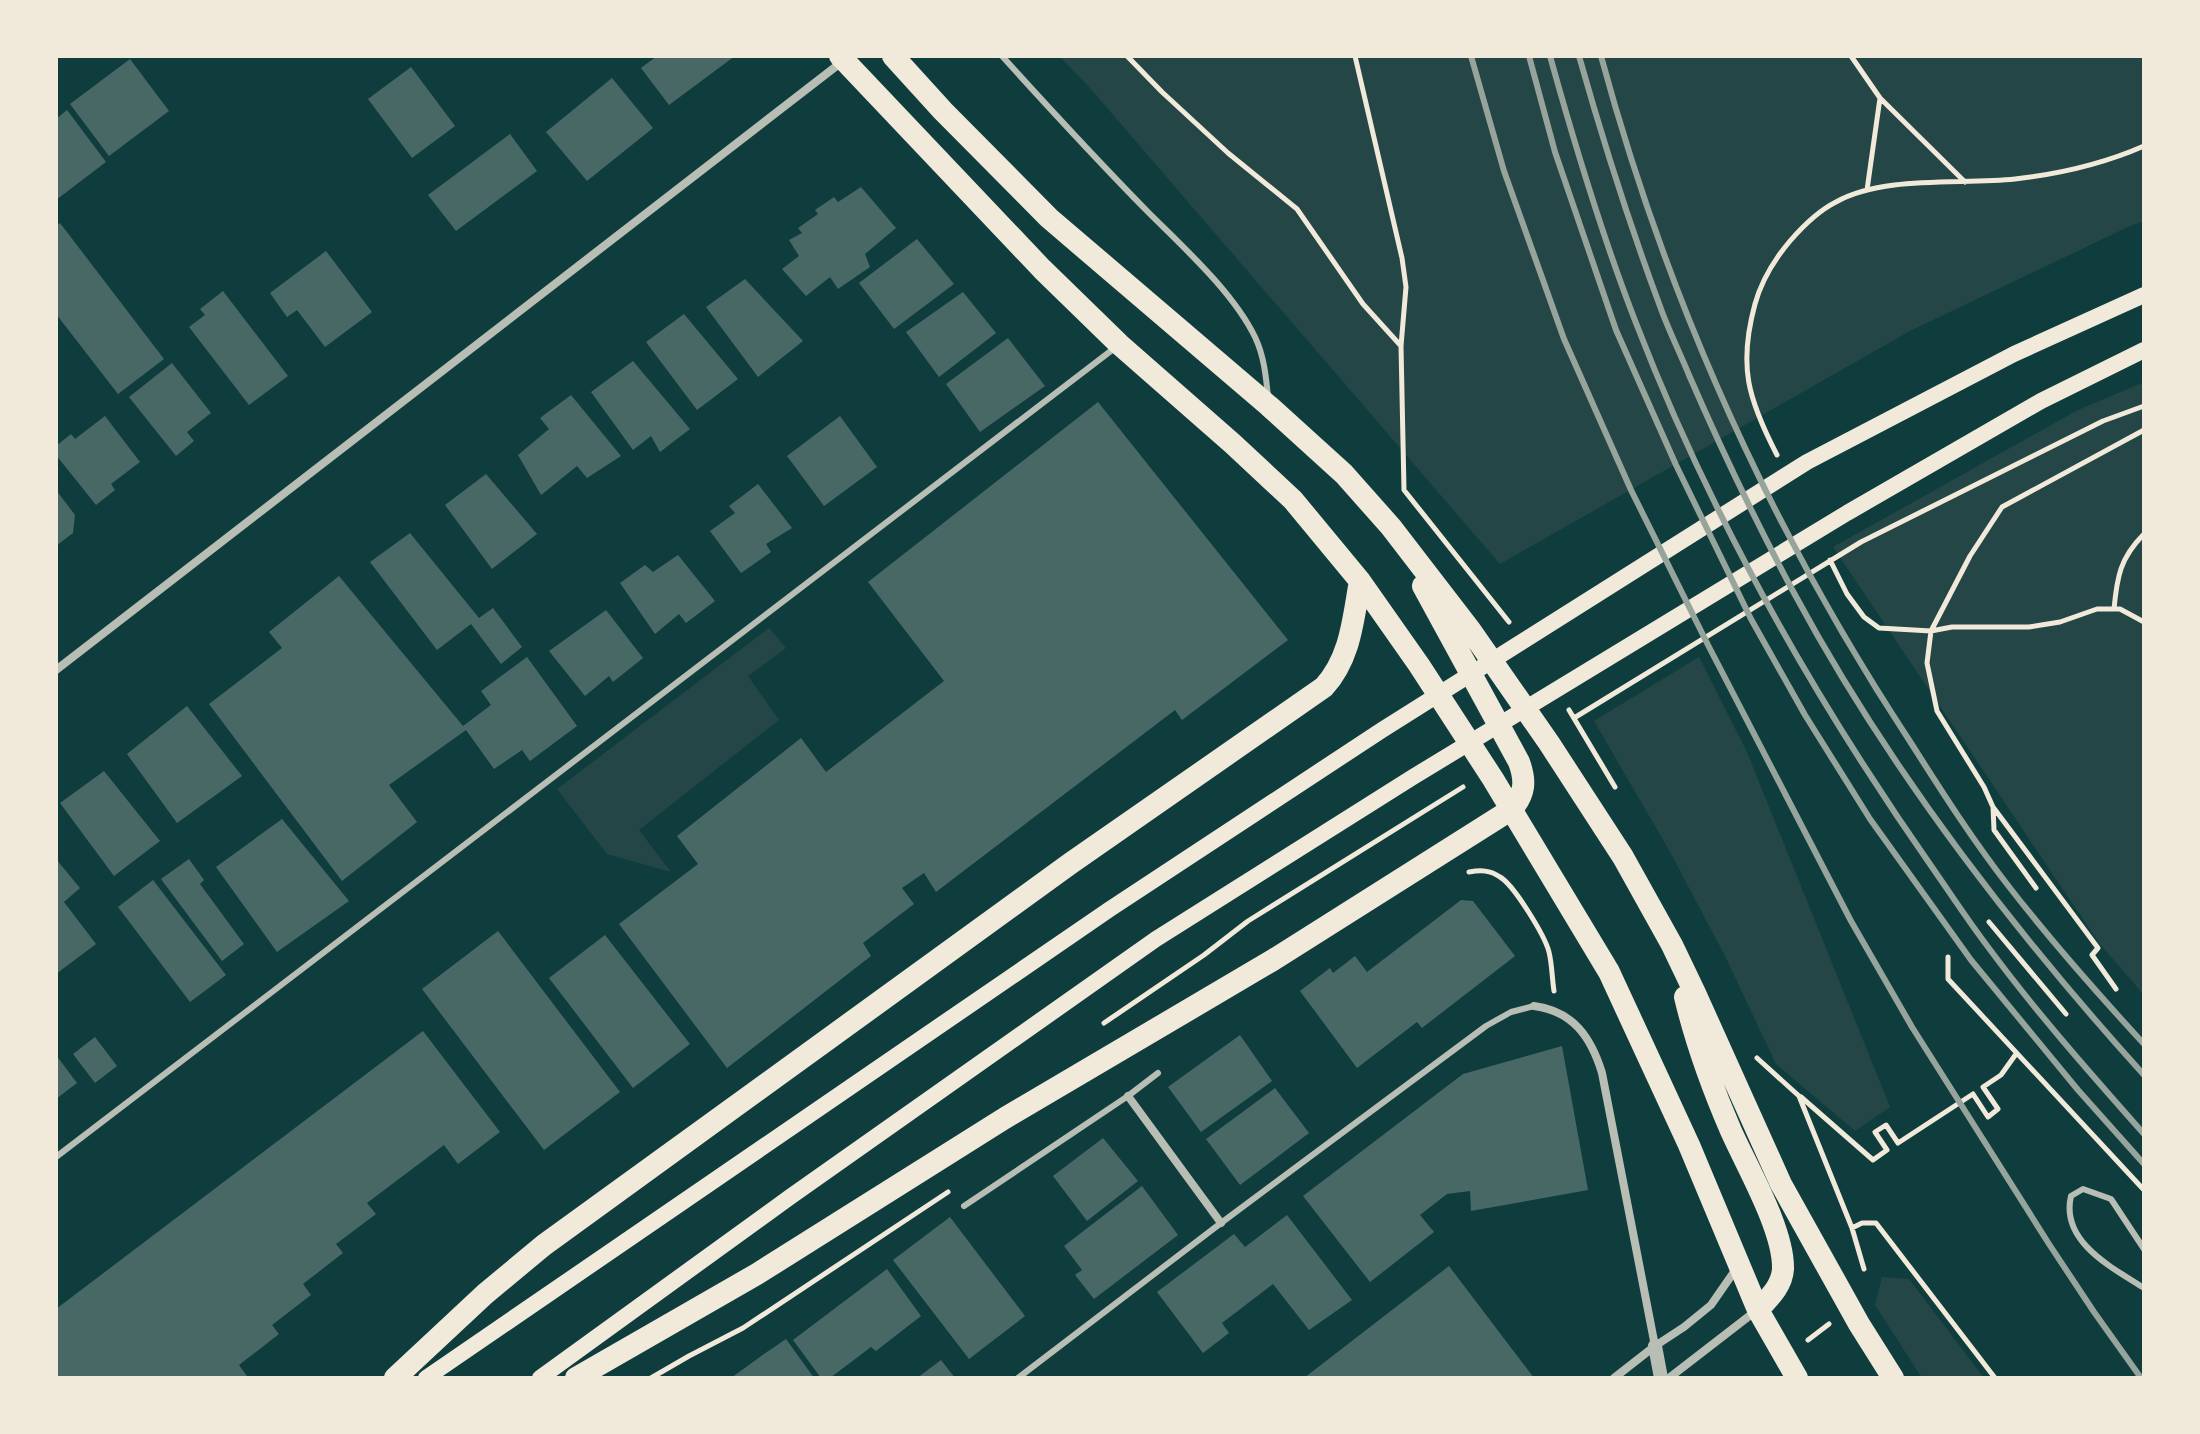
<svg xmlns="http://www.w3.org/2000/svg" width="2200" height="1434" font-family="'Roboto Condensed',sans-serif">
  <rect width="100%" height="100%" fill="#0f3d3e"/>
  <path fill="#244646" d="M1059 56H2144V221L2130 226 1910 331 1500 564 1089 87Z
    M2144 382V995L2099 943 1833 547 2076 411Z
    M769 628 786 648 748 676 779 720 639 830 671 872 607 854 557 789Z
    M1699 657 1747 752 1890 1107 1855 1131 1776 1064 1725 956 1669 850 1594 721Z
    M1882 1277 1909 1279 1984 1378H1922L1875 1305Z"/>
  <path fill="#486865" d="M657 56H735L669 105 641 68Z
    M130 59 169 111 109 156 70 104Z
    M411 67 455 126 412 158 368 99Z
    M612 78 653 128 587 181 546 132Z
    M67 110 106 162 56 200V119Z
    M510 134 537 171 456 231 428 195Z
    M861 187 896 228 865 254 870 267 838 289 830 277 806 296 782 269 799 256 789 240 802 233 798 228 818 214 815 210 834 197 838 202Z
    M60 223 164 359 118 394 56 314V226Z
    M917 239 954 284 894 329 859 283Z
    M326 251 372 312 325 347 297 310 287 317 270 293Z
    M745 279 803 341 758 377 706 307Z
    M223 291 288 376 249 405 189 327 205 315 200 309Z
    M963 292 996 333 939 377 906 332Z
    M684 314 738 379 697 410 646 342Z
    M1008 338 1045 386 980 432 946 384Z
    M633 361 690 429 660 452 651 436 633 450 591 392Z
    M172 363 211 413 187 432 194 441 176 456 129 397Z
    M571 395 621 456 587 478 577 466 541 495 518 455 549 429 540 418Z
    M1098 402 1288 640 1182 720 1175 710 936 892 924 873 902 888 914 904 863 943 871 956 727 1068 619 924 698 864 677 836 801 738 826 772 944 681 868 582Z
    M105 416 140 462 111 484 115 490 96 505 56 455V446L71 434 75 439Z
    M840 416 877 467 824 506 787 456Z
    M486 474 537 534 492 569 445 505Z
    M758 484 792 528 766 544 771 552 741 573 710 531 735 513 729 506Z
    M56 490 75 515 73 533 56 546Z
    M410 533 479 618 493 608 522 647 501 664 471 624 437 650 370 562Z
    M678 555 715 601 686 623 679 614 655 634 620 583 645 565 653 572Z
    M339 576 463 726 491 705 481 691 527 657 577 726 530 761 522 750 494 769 466 730 389 785 417 822 342 881 209 704 282 648 269 632Z
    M606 610 643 658 613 682 609 676 585 696 549 651Z
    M187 706 242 776 177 823 127 754Z
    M104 771 160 841 114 876 60 803Z
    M282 819 349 901 277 952 216 867Z
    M56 859 80 888 64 902 96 944 56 974Z
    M189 859 204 880 200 884 244 944 222 961 161 879Z
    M153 880 226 975 190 1002 118 907Z
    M1461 900 1473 901 1515 956 1422 1028 1417 1022 1357 1068 1300 991 1330 968 1333 973 1355 956 1367 972Z
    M498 931 620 1092 544 1150 422 989Z
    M605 935 690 1044 633 1088 549 978Z
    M423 1031 500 1132 458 1164 444 1145 367 1203 376 1214 336 1244 343 1253 303 1284 311 1295 272 1325 279 1334 239 1365 247 1376 245 1378H56V1309Z
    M1240 1035 1272 1081 1201 1132 1168 1087Z
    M95 1037 117 1066 95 1083 73 1054Z
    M1562 1046 1588 1190 1471 1211 1470 1191 1447 1194 1420 1215 1434 1232 1370 1282 1303 1196 1463 1074Z
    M56 1055 77 1083 56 1099Z
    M1275 1088 1309 1133 1240 1185 1206 1139Z
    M1103 1138 1138 1181 1087 1221 1053 1176Z
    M1142 1186 1178 1235 1094 1299 1075 1275 1082 1270 1064 1246Z
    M1287 1215 1352 1300 1309 1330 1273 1284 1222 1323 1229 1333 1203 1353 1157 1292 1234 1234 1245 1247Z
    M950 1217 1025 1316 969 1359 893 1260Z
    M1449 1266 1534 1378H1304L1326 1361Z
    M887 1269 921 1316 876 1351 871 1347 830 1378H821L793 1340Z
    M786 1339 814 1378H731L764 1354Z
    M941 1360 955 1378H917Z"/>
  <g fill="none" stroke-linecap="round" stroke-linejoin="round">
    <path stroke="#f1e9da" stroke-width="5" d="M1127 56 1162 92 1228 153 1297 209 1363 304 1401 346
      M1355 56 1402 258 1406 287 1401 346 1404 490 1509 622
      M1851 56 1880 98 1965 182
      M1867 190 1880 98
      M1777 455C1748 399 1738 366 1755 304 1762 279 1774 260 1790 241 1803 226 1818 211 1836 202 1884 175 1961 185 2015 179 2059 174 2103 164 2144 146
      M1830 560 1847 594 1864 617 1879 628 1931 631 1952 627H2029L2060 622 2097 609H2120L2144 622
      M2114 609C2117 577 2120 558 2144 534
      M1569 710 1615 787
      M1574 718 1861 542 2103 421 2144 406
      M1993 807 1994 830 2036 888
      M1469 872C1481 870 1490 870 1500 877 1514 885 1545 936 1549 952 1552 964 1552 978 1554 991
      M1989 922 2066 1014
      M1948 957V979L2144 1190
      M2116 989 2092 955 2098 948 1993 807 1984 787 1937 711 1927 663 1931 631 1970 556 2002 507 2144 430
      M1104 1023 1204 955 1248 921 1463 787
      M1757 1058 1799 1096 1852 1228 1864 1269
      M1801 1097 1873 1160 1887 1150 1875 1132 1886 1125 1898 1143 1973 1094 1988 1117 1998 1109 1983 1087 2001 1075 2016 1054
      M1852 1228 1862 1223H1876L1995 1378
      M1808 1340 1829 1324
      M651 1378 689 1356 743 1328 948 1192"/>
    <path stroke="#b8beb3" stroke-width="6" d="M1002 56C1050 109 1098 161 1148 212 1184 248 1233 292 1255 337 1264 356 1266 376 1268 397
      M56 1157 1116 347
      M964 1206 1128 1096 1158 1073
      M2144 1249 2111 1199 2083 1189 2071 1196C2060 1242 2113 1268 2144 1288
      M1018 1378 1221 1223 1486 1026 1511 1012 1534 1006"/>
    <path stroke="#b8beb3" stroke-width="8" d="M56 670 843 61
      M1534 1006C1573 1011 1591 1037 1602 1073L1655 1346
      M1128 1096 1221 1223
      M1614 1378 1655 1346 1684 1327 1711 1305 1736 1269
      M1669 1378 1757 1310"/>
    <path stroke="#b8beb3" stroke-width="14" d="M1655 1346 1661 1378"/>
    <path stroke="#f1e9da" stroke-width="16" d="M426 1378 1110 909 1382 730 1807 462 2014 354 2144 295
      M540 1378 790 1197 1156 939 1413 777 1847 513 2041 401 2144 350"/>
    <path stroke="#f1e9da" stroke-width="22" d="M840 56 1042 269 1119 344 1233 444 1293 500 1360 581 1419 665 1493 779 1609 972 1689 1145 1758 1310 1797 1378
      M893 56 943 111 1049 218 1269 406 1344 474 1391 527 1471 631 1549 743 1623 857 1672 945 1695 993 1781 1184 1859 1324 1893 1378
      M1685 997C1696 1043 1712 1087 1731 1131 1747 1167 1784 1230 1783 1269 1782 1286 1769 1298 1758 1310
      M395 1378 485 1294 544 1245 1071 863 1324 687C1351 657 1353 619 1360 581
      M576 1378 757 1274 1005 1118 1273 960 1512 809C1525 794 1526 781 1519 762L1423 586"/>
    <path stroke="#97a49c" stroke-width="6" d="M1471 56 1504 171 1564 339 1631 490 1708 645 1851 921 1912 1027 2049 1244 2094 1312 2141 1378
      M1529 56 1555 152 1616 330 1676 465 1751 619 1805 715 1870 819 1971 960 2078 1090 2144 1164
      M1550 56C1575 146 1602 236 1636 323 1711 518 1815 700 1934 870 1952 896 1969 922 1988 947 2036 1012 2090 1073 2144 1134
      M1579 56C1603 141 1630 226 1661 309 1669 331 1680 353 1689 375 1721 449 1756 522 1794 593 1888 768 2011 928 2144 1075
      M1601 56C1667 300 1772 532 1911 743 1942 792 1974 842 2010 888 2052 942 2098 994 2144 1044"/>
  </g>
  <rect width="2200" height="1434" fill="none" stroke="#f1e9da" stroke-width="116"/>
</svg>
